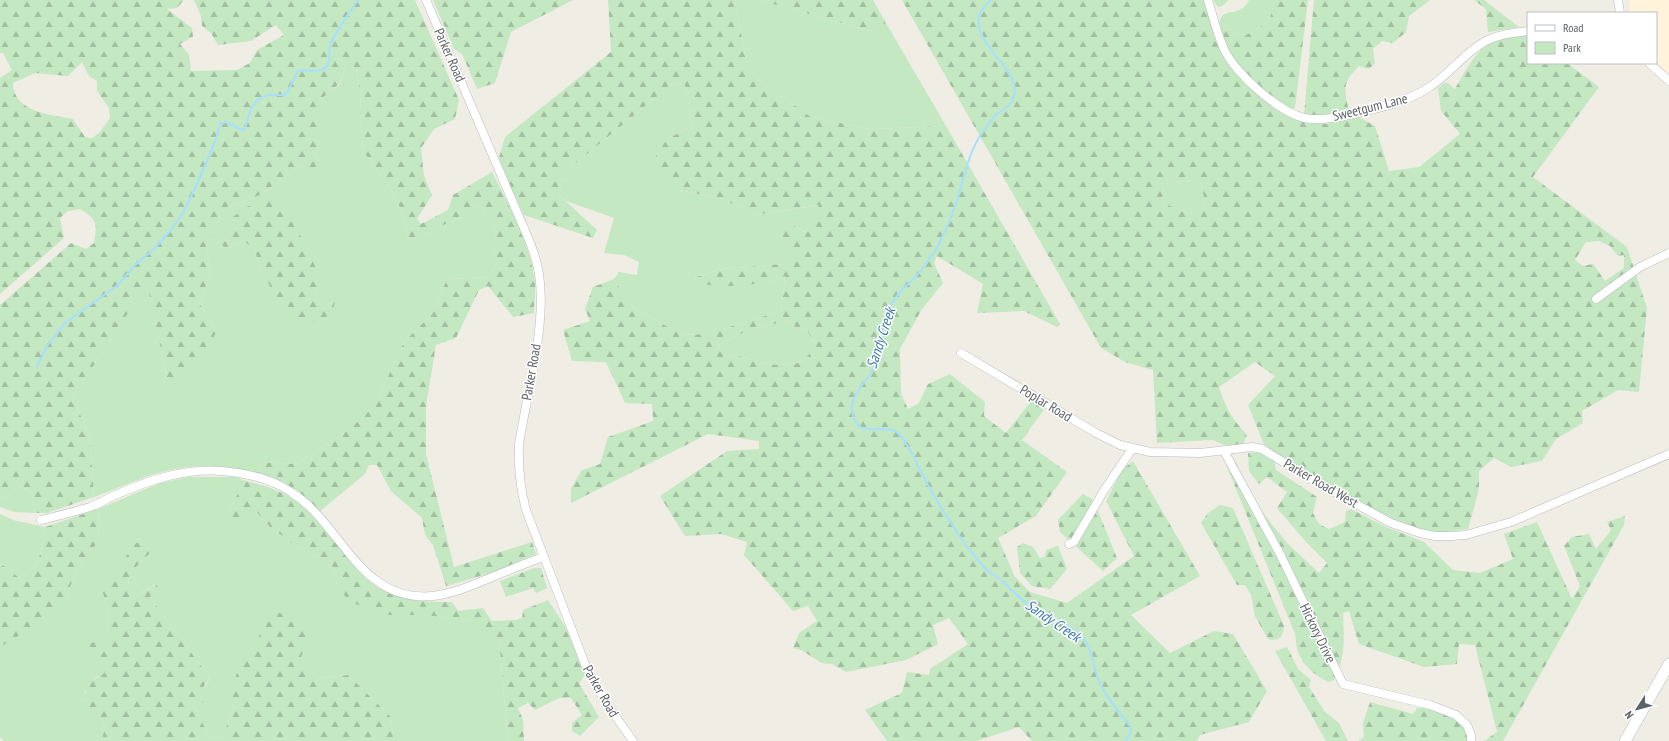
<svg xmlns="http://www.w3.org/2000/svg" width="1669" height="741" font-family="'PT Sans Narrow',sans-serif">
  <defs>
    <pattern id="forest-firs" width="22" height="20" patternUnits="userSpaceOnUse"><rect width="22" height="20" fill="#c4e8c1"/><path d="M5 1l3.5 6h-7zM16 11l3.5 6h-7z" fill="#a2bfa1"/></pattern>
  </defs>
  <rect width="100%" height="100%" fill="#f0ede5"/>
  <path fill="#fff4db" d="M1629 0H1669V73L1656 62V13H1630Z"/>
  <path fill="#c4e8c1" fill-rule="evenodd" d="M735 0H758L871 31 886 23 946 126 870 129 811 117 761 82 746 61Z
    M1213 0H1229L1222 6 1218 7Z
    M1249 0H1275L1269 21C1249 34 1246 42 1225 25L1220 29C1217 3 1239 21 1249 0Z
    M346 65 356 68 360 90 363 151 387 184 402 211 408 238 418 239 480 205 497 232 492 247 498 260 489 277 447 279 433 313 404 342 374 407 347 431 296 464 261 462 257 474C234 470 210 465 187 467 154 471 124 486 94 497L90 440 73 396 110 341 147 283 167 377 217 331 199 303 211 274 206 247 219 220 229 207 260 195 300 166 314 181 324 168 314 153 321 139 315 103 340 84ZM231 232 325 287 315 293 320 303 262 271 254 249 244 241 226 248 219 243Z
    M684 83 689 95 692 126 667 139 679 190 722 199 756 215 820 205 806 232 792 225 780 237 791 254 784 264 723 269 696 277 695 281 766 283 785 276 781 311 707 334 682 335 634 308 614 279 619 272 637 275 639 262 624 255 604 253 614 218 566 201 559 195 564 173 672 84Z
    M1200 181 1206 205 1193 215 1163 203 1162 182Z
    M787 321 796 327 806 329 816 345 803 362C789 365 777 366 763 363 747 359 740 353 724 357L718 345 751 329Z
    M189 477H236L245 481 228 511 255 510 270 527 296 546 331 563 339 590 389 615H425L476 621 499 639 508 741H394L391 717 348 675 317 678 301 658 235 706 222 737 210 738 194 706 210 678 150 597 155 584 134 597 128 580 135 576V568L149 554 102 589 108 612 107 640 96 660 106 673 96 677 85 691 84 704 98 709 105 729 101 741H4L0 737V647L65 602 71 584 82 562 100 539 98 509 160 483Z
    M19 487 31 490 35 513 14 512 0 507V495L6 498Z
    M0 514 13 520 45 527C44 540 41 562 30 571 27 574 22 575 18 577L0 563Z"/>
  <path fill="url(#forest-firs)" fill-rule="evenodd" d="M0 0H184L177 8 167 9 192 28 193 37 180 44 189 55 191 71 237 70 250 63 257 50 284 35 276 25 251 41 218 45 211 33 202 26 201 16 194 0H415L459 100 455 119 434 129 421 148 424 176 432 195 417 219 421 224 448 210 453 195 492 172C510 207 530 243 535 282 536 292 534 303 534 313L513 317 488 286 479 290 456 338 436 345 426 406V454L454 567 532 542 536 554 497 571 446 586 433 545 425 535 422 518 391 491 377 465H369L365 474 319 512C296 490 287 483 257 474L261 462 296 464 347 431 374 407 404 342 433 313 447 279 489 277 498 260 492 247 497 232 480 205 418 239 408 238 402 211 387 184 363 151 360 90 356 68 346 65 340 83 316 103 321 139 314 153 324 168 320 179 314 181 300 166 260 195 229 207 219 220 206 247 211 274 199 303 217 331 199 365 178 381 167 377 147 284 110 341 73 396 90 440 94 497 47 513H35L31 490 19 487 6 498 0 495V305L71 243 86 249 94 243C97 223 98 220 80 209L68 211 60 218 64 238 0 294V78L12 70 3 53H0ZM82 62 89 76 97 81V91L109 108 110 118 100 132 92 138 85 137 73 119C51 115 13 112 13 83L35 73 68 76Z
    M433 0H573L511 32 495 83 477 89 462 54 454 49Z
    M608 0H735L746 61 761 82 811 117 870 129 946 126 1060 324 1057 327 1024 311 977 313 983 284 937 256 934 263 943 283 922 309 900 349 901 394 908 409 919 403 928 384 950 374 985 402 984 416 1006 433 1032 400 1045 408 1022 440 1067 472 1036 516 998 538 1015 577 1030 592 1067 603 1134 556 1106 501 1122 470 1133 461 1200 576 1131 615 1170 653 1214 631 1233 634 1267 691 1249 722 1200 735 1197 741H1032L1019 727 977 741H887L865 710 902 693 907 672 929 675 930 669 968 644 949 618 933 625 938 644 906 660 846 672 832 664 822 663 801 650 793 648 799 633 817 621 808 606 793 611 744 555 747 542 721 534 685 536 660 496 727 451 759 449V441L708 434 571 503V488L582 470 600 464 608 437 653 421 652 404 625 403 606 362 572 361 563 330 590 321 585 309 593 287 614 279 634 308 682 335 707 334 781 311 785 276 766 283 719 287 695 282 696 277 723 269 784 264 791 254 780 237 782 228 792 225 806 232 819 205 756 215 722 199 679 190 659 176 656 156 667 139 692 126 689 95 684 83 672 84 564 173 559 195 597 230 593 238 524 215 498 161 505 137 611 52ZM787 321 796 327 806 329 816 345 803 362C789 365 777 366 763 363 747 359 740 353 724 357L718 345 751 329Z
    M758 0H873L886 23 871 31Z
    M902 0H1205L1234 71 1256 93 1296 120 1326 124 1359 117 1375 126 1389 171 1419 167 1460 134 1441 111 1438 88 1446 82 1455 89C1479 48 1480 42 1528 34V63H1567L1599 87 1533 177 1627 247 1647 308 1639 392 1618 390 1582 411 1583 423 1556 439 1542 461 1511 467 1494 458 1479 471V489L1468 529 1439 533 1418 529 1387 517 1317 479 1265 447 1248 405 1275 376 1255 362 1219 387C1226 409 1232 418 1247 435L1243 444 1229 447 1213 440 1157 443 1153 370 1125 362 1101 348ZM1200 181 1206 205 1193 215 1163 203 1162 182ZM1599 241 1610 246 1618 256 1624 255V268L1605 281 1593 264 1583 266 1575 260 1586 242Z
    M1275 0H1308L1295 108 1291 109C1269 94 1247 79 1231 58 1225 50 1223 38 1220 29L1225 25C1246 42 1249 34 1269 21Z
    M1314 0H1430L1409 16 1406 32 1393 43 1382 41 1373 49 1375 63 1369 69 1359 66C1343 82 1343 88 1349 110L1324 116 1304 115Z
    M1474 0H1484L1519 27 1488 32 1486 9Z
    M271 199 290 214 325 287 315 293 320 303 335 302 332 314 306 325 287 318 262 271 254 249 244 241 226 248 219 243 231 232 228 221 246 207Z
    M1261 452 1274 460 1276 470 1317 497 1313 513 1319 524 1329 529 1345 522 1346 511 1351 509 1386 527 1424 542 1453 570 1480 573 1513 559 1504 534 1537 522 1572 599 1580 586 1564 546 1572 537 1589 534 1596 549 1611 530 1607 522 1625 516 1624 525 1503 741H1484L1497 732 1475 645 1459 644 1457 664 1424 667 1359 644 1349 611 1343 613C1344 639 1346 656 1334 680L1328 682C1316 676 1303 666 1298 652 1296 647 1296 639 1295 634L1225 462 1234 459 1259 508 1286 542 1319 573 1327 563 1306 542 1277 508 1287 492 1267 477 1259 484 1249 471 1248 453Z
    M245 481C272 486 296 497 315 516 320 521 324 527 329 533 345 555 362 581 388 593 407 602 432 602 452 602L458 611 483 608 492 621 516 620 522 618 523 610 548 600 565 626 585 675 579 683 599 717 580 736 572 731V723L582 715 571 698H559L535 710 528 703 518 708 523 720 524 741H508L499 639 475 621 425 615H389L352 603 339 590 331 563 296 546 270 527 255 510C244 518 237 526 228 511Z
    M1083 494 1092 499 1098 511 1117 558 1103 571 1060 532 1058 520Z
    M1220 505 1233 508 1284 626C1283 637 1279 642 1268 639L1255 616 1251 595 1245 585H1237L1201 523 1208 513Z
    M98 509 100 539 82 562 71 584 65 602 54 614 0 647V563L18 577C22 575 27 574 30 571 41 562 44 540 45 527Z
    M148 542 149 554 135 568V576L128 580 134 597 156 584 159 589 150 597 210 678 204 686 208 700 194 706 210 738 222 737 235 706 228 701 242 657 252 653 271 608 309 630 301 658 317 678 348 675 391 717 394 741H101L105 729 98 709 84 705C85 686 89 681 105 673L96 661 90 657 89 643 107 640 108 612 102 589 136 543Z
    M1023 543 1033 547 1040 558 1045 557 1046 550 1058 546 1067 569 1050 589 1032 586 1020 573 1017 547Z
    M534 568H541L547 588 536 593 533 588 506 597 500 581Z
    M1287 647 1298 669 1311 680 1309 687 1325 712 1339 723 1348 741H1326L1275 651Z
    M1370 702 1413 714 1417 708C1434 707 1456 712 1466 728 1468 732 1468 737 1469 741H1358L1364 737 1363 723Z"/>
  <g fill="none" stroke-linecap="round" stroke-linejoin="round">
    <path stroke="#a6dfff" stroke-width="2" d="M991 0C989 3 984 6 982 10 962 43 1034 73 1010 104 1007 108 1001 111 996 115 991 120 986 127 982 133 967 154 964 182 955 206 951 219 945 232 939 244 934 254 925 265 918 274 909 284 897 292 891 305 881 325 882 347 874 367 868 382 850 393 852 411 855 438 877 426 892 430 898 431 902 437 905 442 913 453 918 467 924 478 940 507 964 546 986 569 990 573 993 575 997 577 1010 587 1019 599 1032 607 1048 617 1070 624 1083 638 1093 650 1093 667 1099 681 1106 697 1119 712 1130 726 1132 733 1129 736 1125 741
      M37 366 47 346 65 323 118 285 135 265 154 249 172 229 184 211 198 182 216 139 220 124 226 122 242 130 245 129C249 114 252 97 270 95 276 94 280 96 286 95L298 71C307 68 317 74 325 68 332 63 328 52 330 45 332 37 352 9 358 0"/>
    <defs>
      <path id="street" d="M426 0 520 219C528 237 536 255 539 274 547 325 527 393 519 444 518 467 520 487 526 510L585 664 604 700 633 741
        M1208 0C1213 16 1217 34 1224 49 1235 74 1284 118 1312 119 1330 120 1348 115 1366 111 1387 106 1409 100 1428 88 1449 75 1463 54 1484 42 1498 34 1513 33 1528 31
        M1618 0 1620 13
        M1649 63 1669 81
        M1596 299 1640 267 1669 253
        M961 353 1096 433 1120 445 1150 452 1200 453 1252 447 1262 449 1321 485 1391 523 1420 533 1435 536H1451L1466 535 1511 522 1669 454
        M1224 451 1280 554 1343 684 1430 705 1456 715 1467 725 1471 735V741
        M41 520C57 516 74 512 90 507 99 504 106 499 115 495 150 480 184 468 222 471 245 473 272 479 291 492 343 525 359 603 433 596 451 594 468 587 485 580 504 572 524 564 543 557
        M1069 544 1074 542 1103 492 1132 449"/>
      <path id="secondary" d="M1625 741 1669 664"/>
    </defs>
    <use href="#street" stroke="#b8bbbf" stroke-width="9"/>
    <use href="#secondary" stroke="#b7bbbf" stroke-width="12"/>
    <use href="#street" stroke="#fff" stroke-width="8"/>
    <use href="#secondary" stroke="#fff" stroke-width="11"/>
  </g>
  <g text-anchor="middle" stroke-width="3" stroke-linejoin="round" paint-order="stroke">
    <g font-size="14" fill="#5d6266" stroke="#fff">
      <text transform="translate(450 55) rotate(66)" y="5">Parker Road</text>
      <text transform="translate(1370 107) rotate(-14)" y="5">Sweetgum Lane</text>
      <text transform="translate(531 372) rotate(-80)" y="5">Parker Road</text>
      <text transform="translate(1046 403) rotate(31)" y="5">Poplar Road</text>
      <text transform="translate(1321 483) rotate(30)" y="5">Parker Road West</text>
      <text transform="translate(1318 633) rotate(64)" y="5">Hickory Drive</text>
      <text transform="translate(601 691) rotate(60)" y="5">Parker Road</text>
    </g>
    <g font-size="15" font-style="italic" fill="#3c7bac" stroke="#fff">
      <text transform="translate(881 338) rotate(-72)" y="5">Sandy Creek</text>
      <text transform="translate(1053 621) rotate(34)" y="5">Sandy Creek</text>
    </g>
  </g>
  <rect x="1527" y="12" width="130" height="52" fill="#ffffff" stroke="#bec0c2"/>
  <rect x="1535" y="25" width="20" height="6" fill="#ffffff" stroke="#bec0c2"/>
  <text x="1563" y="32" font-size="12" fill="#5d6266">Road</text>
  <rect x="1535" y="42" width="20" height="12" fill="#c4e8c1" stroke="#bec0c2"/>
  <text x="1563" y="52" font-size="12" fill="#5d6266">Park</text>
  <g transform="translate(1637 709) rotate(234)" stroke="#ffffff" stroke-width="3" paint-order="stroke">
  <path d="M0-3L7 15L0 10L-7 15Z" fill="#5d6266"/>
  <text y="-6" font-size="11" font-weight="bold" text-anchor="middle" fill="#5d6266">N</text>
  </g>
</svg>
